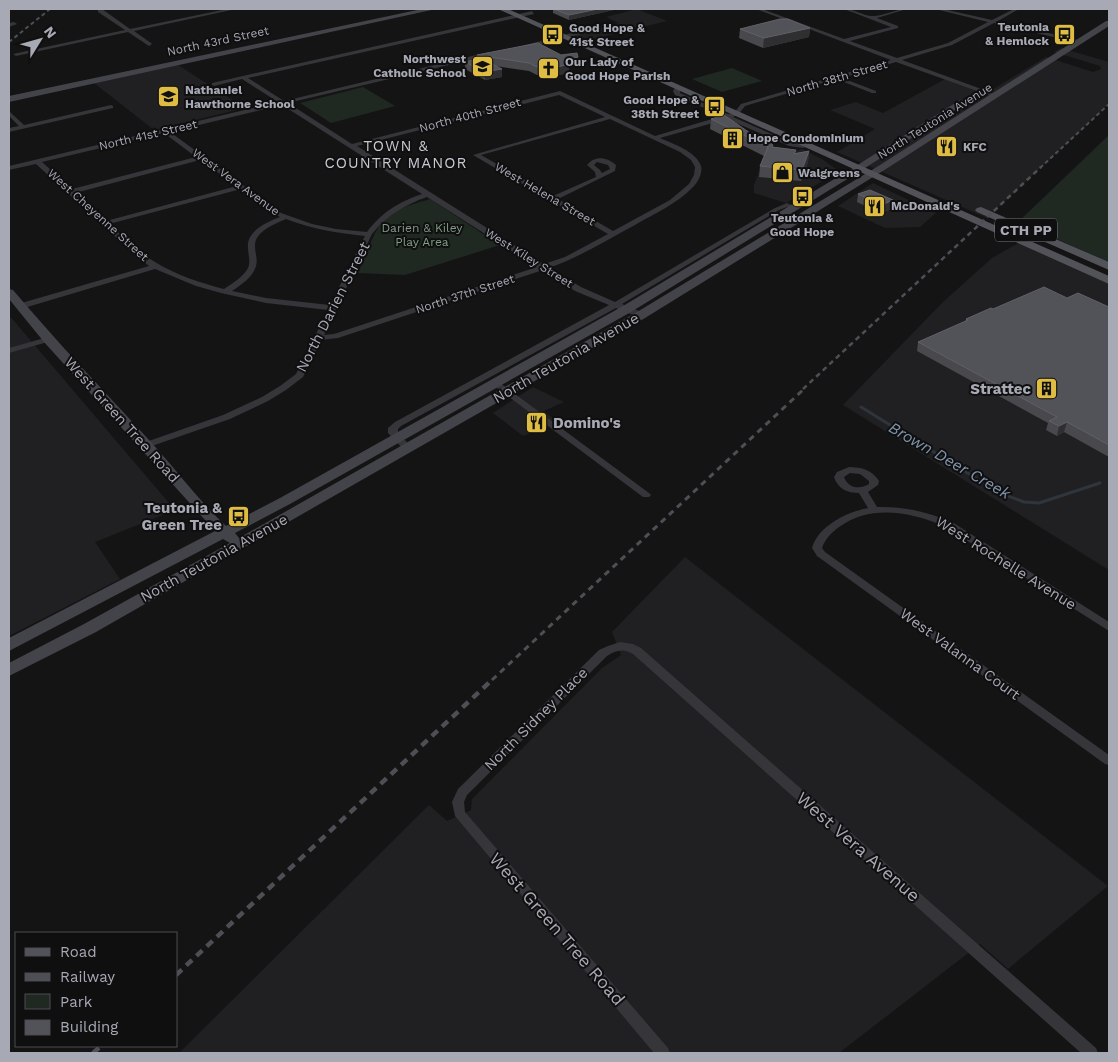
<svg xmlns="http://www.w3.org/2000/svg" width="1118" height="1062" font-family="'Work Sans',sans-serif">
  <rect width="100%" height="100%" fill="#141415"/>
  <path fill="#202022" d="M637 9 667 21 586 41 570 35 619 23 606 17Z
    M1061 48 1109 62V104L987 218 837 152 875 129 830 110 856 102 883 113 947 78 987 93 1046 57 1093 72 1101 69 1100 66 1054 52Z
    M178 65 245 108 154 130 94 83Z
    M802 149 822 159 839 171 786 203 754 193V185L763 162Z
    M873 183 936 213 920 227 885 228 838 206Z
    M1022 241 1109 280V570L843 405 942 303 992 258Z
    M9 315 175 510 95 542 120 579 9 636Z
    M533 387 564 402 544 411 557 422 523 436 493 413Z
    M685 557 1108 886 1008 969 980 944 839 1053H179L429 805 447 821 471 810 472 799 602 668 621 655 612 632Z"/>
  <path fill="#202822" d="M732 68 762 81 722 92 692 79Z
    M363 87 395 106 331 123 300 103Z
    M1109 135V262L1018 222Z
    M430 199 500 245 405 275 358 273C365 258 372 236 381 223 392 209 413 204 430 199Z"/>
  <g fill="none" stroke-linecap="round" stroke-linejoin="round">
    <path stroke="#2e353d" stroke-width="3" d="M861 407 1000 493 1024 502 1039 503 1100 483"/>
    <path fill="#35353a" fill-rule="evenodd" d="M98 9H102L130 29 227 9H236L134 31 151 43 152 44 149 46 128 32 16 56 13 54 125 30 98 12Z
      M756 9H762L844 39 891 27 844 9C854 9 862 15 871 16 881 17 896 9 907 9L877 18 898 26V28L850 41 897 58 948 43 988 22 935 9H943L992 20 1014 9H1019L998 21 1082 41 1079 43 994 23 952 45 902 60 995 94V96H991L896 62 842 78 876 91V93H872L836 79 745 106 738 115 733 117 790 142 802 144 821 137 824 139 803 148 789 146 727 119 660 138C673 144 696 151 701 166 703 172 698 183 693 187 677 204 655 213 635 225 607 240 580 257 549 268L581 287 615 302 775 208 787 203 796 207 793 209 787 207 779 210 622 304 644 313V317H638L616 308 401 426 398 429V432L411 447 413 449 411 451H405L388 433V428L395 422 609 305 575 291 543 270 338 338 321 340 303 377 286 390 268 401 230 419 146 448 143 447 141 445 143 443 223 415 262 397 280 386 296 374 328 310 266 303 221 293 196 286 155 269 24 308H21L17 306 18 304 149 266 132 252 36 164 9 170V166L278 102 242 79 214 86 212 85V83L532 11 534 14 248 78 284 101 489 52 491 53V55L288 103 352 144 560 91 655 136 722 116 675 95 673 91 676 86 681 87 680 93 728 114 734 113 741 104 891 60ZM559 95 605 117 473 155 608 234 565 257 544 264 357 146ZM282 105 422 194C399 202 382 212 367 232L336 229 312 224 281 213 170 132ZM610 119 680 152 691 160 695 167 694 175 689 184 670 200 613 231 558 199 615 171 616 165C607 157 595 155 587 165L595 172 596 177 553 196 481 155ZM164 133 196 157 72 189 42 162ZM200 160 237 186 106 221 75 193ZM597 162 608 165 610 169 602 173 600 170 594 165ZM241 189 280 217C267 222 246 231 248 248 248 255 251 261 248 268 243 277 233 283 224 289 201 283 176 275 155 262 138 252 124 237 109 224ZM427 197 537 267 334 334 324 335 372 234C387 215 405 205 427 197ZM286 219C312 229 337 233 365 236L330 305 266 298 232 291C241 285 253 277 256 266 258 259 255 253 255 246 255 231 275 224 286 219Z
      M9 23 14 22 17 24 9 27Z
      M579 31 581 32V34L521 49 518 47Z
      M111 105 113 106V108L9 132V128L19 126 9 116V111L24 125Z
      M48 337H51V341L9 353V348Z
      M496 380 649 493 651 495 649 497H643L493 385 492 383 493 381Z
      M849 467C862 467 872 470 879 481L878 485 868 492 877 507C903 506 927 512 952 522L1109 622V631L944 526C911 512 871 504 839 527 832 532 825 539 822 548L825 552 1109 755V765L1105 764 817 556 812 548C818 526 847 512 868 508L859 493C847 493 838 489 834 477L837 472ZM850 473 860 474 869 481V484C859 490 848 488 844 477Z
      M620 642 633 644 641 648 1096 1048 1098 1053H1081L633 654C623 648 616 650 607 656L467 795 464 802 465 812 668 1048 670 1053H654L455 816 452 802 458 789 599 650 608 646Z"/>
    <path fill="#43444a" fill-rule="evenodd" d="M422 9H436L9 102V96Z
      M1106 21H1109V26L886 169 645 318 96 632 9 676V663L84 624 230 543 223 539 9 651V638L215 531 44 342 9 299V289L13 290C57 342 103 390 149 440 175 468 198 500 226 526L280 498 623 306 856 166 960 100H966L967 102 862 170 631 312 290 504 235 533 239 538 637 312 880 165Z"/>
    <path fill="#525259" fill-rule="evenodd" d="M498 9H508L1109 276V284Z
      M981 207 1109 262V270L977 212 975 210 977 208Z"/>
    <path stroke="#4e4f55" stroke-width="2" stroke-dasharray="4 3" stroke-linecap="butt" d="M9 42 50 9
      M1040 168 1109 104"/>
    <path stroke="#4e4f55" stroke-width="2.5" stroke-dasharray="5 4" stroke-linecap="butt" d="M803 389 1041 167"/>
    <path stroke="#4e4f55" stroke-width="3" stroke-dasharray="6 5" stroke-linecap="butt" d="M492 680 805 388"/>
    <path stroke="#4e4f55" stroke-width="4.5" stroke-dasharray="8 6" stroke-linecap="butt" d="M176 975 493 679
      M93 1053 101 1046"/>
  </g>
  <path fill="#48484d" d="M553 9H618L569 20 553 13Z
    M810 28 809 37 763 48 739 38 740 29Z
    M477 55 578 65 569 68V73L554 76 537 75 529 71 495 66 502 77 485 80 465 69V62L478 59Z
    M711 119 750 133 773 147 796 150 795 153 809 151 808 162 801 181 759 177 760 166 764 156 710 129Z
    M858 194 893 200 892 209 880 213 857 202Z
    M1067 298 1109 307V457L1064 432 1057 436 1046 430 1048 423 917 351 918 342 965 322 966 319 993 309Z"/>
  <path fill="#2f2f32" d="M598 9H618L569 20V15Z
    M810 28 809 37 763 48 764 38Z
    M578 57V65L569 68V73L554 76V68L563 61Z
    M502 69V77L485 80 484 72Z
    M809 151 808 162 801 181 802 170Z
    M893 200 892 209 880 213 882 205Z
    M1067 422 1064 432 1057 436 1059 426Z"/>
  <path fill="#525358" stroke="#606066" d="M554 9H598L569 15Z
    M780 19H788L810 28 764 38 740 29Z
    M538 43 561 55 577 53 578 57 563 61 569 64 554 68 537 67 529 63 477 55Z
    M480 58 502 69 484 72 465 62Z
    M724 115 750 133H756L773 145 772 147 796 150 794 154 809 151 802 170 760 166 768 147 711 119Z
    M870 190 893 200 882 205 858 194Z
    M1044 287 1067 298 1078 293 1109 307V445L1067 422 1059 426 1049 421 1057 417 918 342 968 320 966 319 991 308 993 309Z"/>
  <defs>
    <symbol id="bus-square" viewBox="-11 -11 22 22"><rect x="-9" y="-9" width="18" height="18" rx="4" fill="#dfbd42" stroke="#0f0f10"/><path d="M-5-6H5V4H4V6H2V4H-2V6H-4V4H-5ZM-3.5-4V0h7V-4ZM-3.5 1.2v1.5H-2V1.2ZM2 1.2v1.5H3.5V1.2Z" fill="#111"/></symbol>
    <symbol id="school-square" viewBox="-11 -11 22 22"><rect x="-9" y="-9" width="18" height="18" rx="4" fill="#dfbd42" stroke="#0f0f10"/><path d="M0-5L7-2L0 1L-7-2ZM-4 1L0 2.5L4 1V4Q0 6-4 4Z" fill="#111"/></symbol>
    <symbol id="church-square" viewBox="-11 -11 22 22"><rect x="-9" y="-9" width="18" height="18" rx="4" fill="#dfbd42" stroke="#0f0f10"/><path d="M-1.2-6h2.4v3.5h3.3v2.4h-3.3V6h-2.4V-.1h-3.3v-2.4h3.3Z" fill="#111"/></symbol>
    <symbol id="building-square" viewBox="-11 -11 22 22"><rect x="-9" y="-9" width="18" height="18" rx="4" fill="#dfbd42" stroke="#0f0f10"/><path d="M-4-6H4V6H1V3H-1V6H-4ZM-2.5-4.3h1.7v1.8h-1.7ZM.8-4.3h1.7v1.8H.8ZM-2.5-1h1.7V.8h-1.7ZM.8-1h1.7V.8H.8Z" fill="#111"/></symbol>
    <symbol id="restaurant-square" viewBox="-11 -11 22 22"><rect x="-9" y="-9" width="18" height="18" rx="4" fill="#dfbd42" stroke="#0f0f10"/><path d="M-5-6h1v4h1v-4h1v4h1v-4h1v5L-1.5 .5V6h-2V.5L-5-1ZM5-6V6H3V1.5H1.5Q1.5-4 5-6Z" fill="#111"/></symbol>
    <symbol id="shop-square" viewBox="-11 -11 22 22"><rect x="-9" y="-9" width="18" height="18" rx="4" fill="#dfbd42" stroke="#0f0f10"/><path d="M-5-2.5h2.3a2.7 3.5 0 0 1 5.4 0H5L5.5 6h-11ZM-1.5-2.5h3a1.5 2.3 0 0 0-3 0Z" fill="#111"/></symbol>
  </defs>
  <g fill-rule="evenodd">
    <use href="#bus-square" x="1052" y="22" width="25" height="25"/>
    <use href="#bus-square" x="540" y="22" width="25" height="25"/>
    <use href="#school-square" x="470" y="54" width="25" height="25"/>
    <use href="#church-square" x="536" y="56" width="25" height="25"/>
    <use href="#school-square" x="156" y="84" width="25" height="25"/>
    <use href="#bus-square" x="702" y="94" width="25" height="25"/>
    <use href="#building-square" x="720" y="126" width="25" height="25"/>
    <use href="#restaurant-square" x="934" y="134" width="25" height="25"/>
    <use href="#shop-square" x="770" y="160" width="25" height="25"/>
    <use href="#bus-square" x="790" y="184" width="25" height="25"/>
    <use href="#restaurant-square" x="862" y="194" width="25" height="25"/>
    <use href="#building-square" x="1034" y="376" width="25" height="25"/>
    <use href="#restaurant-square" x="524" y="410" width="25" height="25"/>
    <use href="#bus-square" x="226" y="504" width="25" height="25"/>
  </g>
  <g text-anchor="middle" stroke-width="4" stroke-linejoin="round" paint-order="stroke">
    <g font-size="12" font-weight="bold" fill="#a7a9b4" stroke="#0f0f10" text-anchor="start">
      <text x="1049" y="31" text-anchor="end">Teutonia<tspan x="1049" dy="14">&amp; Hemlock</tspan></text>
      <text x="569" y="32">Good Hope &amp;<tspan x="569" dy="14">41st Street</tspan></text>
      <text x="466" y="63" text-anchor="end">Northwest<tspan x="466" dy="14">Catholic School</tspan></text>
      <text x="565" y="66">Our Lady of<tspan x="565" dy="14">Good Hope Parish</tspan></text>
      <text x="185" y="94">Nathaniel<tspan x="185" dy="14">Hawthorne School</tspan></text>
      <text x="699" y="104" text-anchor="end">Good Hope &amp;<tspan x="699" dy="14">38th Street</tspan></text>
      <text x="748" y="142">Hope Condominium</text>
      <text x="963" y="151">KFC</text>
      <text x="798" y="177">Walgreens</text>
      <text x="891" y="210">McDonald's</text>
      <text x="802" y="222" text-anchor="middle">Teutonia &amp;<tspan x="802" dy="14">Good Hope</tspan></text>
    </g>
    <g font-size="12" fill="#a7a9b4" stroke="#0f0f10">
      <text transform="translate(218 41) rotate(-12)" y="4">North 43rd Street</text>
      <text transform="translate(837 78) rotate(-16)" y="4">North 38th Street</text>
      <text transform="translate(470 115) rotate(-15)" y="4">North 40th Street</text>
      <text transform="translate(935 121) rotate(-32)" y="4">North Teutonia Avenue</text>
      <text transform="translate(148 135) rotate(-13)" y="4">North 41st Street</text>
      <text transform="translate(236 182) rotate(36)" y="4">West Vera Avenue</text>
      <text transform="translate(545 194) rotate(30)" y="4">West Helena Street</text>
      <text transform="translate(98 215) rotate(42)" y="4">West Cheyenne Street</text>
      <text transform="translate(529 258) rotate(32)" y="4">West Kiley Street</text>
      <text transform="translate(465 294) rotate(-18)" y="4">North 37th Street</text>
    </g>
    <g font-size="12" fill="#809d85" stroke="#0f0f10">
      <text x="422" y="232">Darien &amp; Kiley<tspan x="422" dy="14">Play Area</tspan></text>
    </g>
    <rect fill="#0f0f10" stroke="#797b83" stroke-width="1" x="995" y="218.5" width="62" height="23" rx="4"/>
    <g font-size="14" font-weight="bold" fill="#a7a9b4">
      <text x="1026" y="235">CTH PP</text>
    </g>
    <g font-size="15" letter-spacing="1" fill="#c7c9d1" stroke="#0f0f10">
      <text x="396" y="151">TOWN &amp;<tspan x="396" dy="17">COUNTRY MANOR</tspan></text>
    </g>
    <g font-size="15" fill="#a7a9b4" stroke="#0f0f10">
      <text transform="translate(333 307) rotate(-63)" y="5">North Darien Street</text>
      <text transform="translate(566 358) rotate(-30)" y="5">North Teutonia Avenue</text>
      <text transform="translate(122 420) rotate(48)" y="5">West Green Tree Road</text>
      <text transform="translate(214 558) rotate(-29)" y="5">North Teutonia Avenue</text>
      <text transform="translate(1006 563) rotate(32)" y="5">West Rochelle Avenue</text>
      <text transform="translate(960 654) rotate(36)" y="5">West Valanna Court</text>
      <text transform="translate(536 719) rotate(-45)" y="5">North Sidney Place</text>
    </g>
    <g font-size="15" font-weight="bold" fill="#a7a9b4" stroke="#0f0f10" text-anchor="end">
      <text x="1031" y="394">Strattec</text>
      <text x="553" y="428" text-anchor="start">Domino's</text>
      <text x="222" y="513">Teutonia &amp;<tspan x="222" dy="17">Green Tree</tspan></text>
    </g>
    <g font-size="16" font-style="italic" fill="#8193ac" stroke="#0f0f10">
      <text transform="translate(950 460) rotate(30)" y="6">Brown Deer Creek</text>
    </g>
    <g font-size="18" fill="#a7a9b4" stroke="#0f0f10">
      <text transform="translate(858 847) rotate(41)" y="6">West Vera Avenue</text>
      <text transform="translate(557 929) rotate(49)" y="6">West Green Tree Road</text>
    </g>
  </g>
  <rect width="1118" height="1062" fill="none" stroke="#a7a9b4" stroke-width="20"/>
  <rect x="15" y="932" width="162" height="115" fill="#0f0f10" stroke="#4c4d52"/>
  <rect x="25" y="948" width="25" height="8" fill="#525259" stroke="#4c4d52"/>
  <text x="60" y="957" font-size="15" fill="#a7a9b4">Road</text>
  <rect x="25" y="973" width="25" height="8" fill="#4e4f55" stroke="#4c4d52"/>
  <text x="60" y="982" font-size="15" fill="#a7a9b4">Railway</text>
  <rect x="25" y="994" width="25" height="15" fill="#202822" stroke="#4c4d52"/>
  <text x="60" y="1007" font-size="15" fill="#a7a9b4">Park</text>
  <rect x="25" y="1020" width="25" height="15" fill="#525358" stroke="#4c4d52"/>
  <text x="60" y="1032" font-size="15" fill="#a7a9b4">Building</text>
  <g transform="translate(40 40) rotate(53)" stroke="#0f0f10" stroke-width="4" paint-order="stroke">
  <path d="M0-4L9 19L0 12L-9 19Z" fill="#a7a9b4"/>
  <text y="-8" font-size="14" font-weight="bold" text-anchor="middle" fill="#a7a9b4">N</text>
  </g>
</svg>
